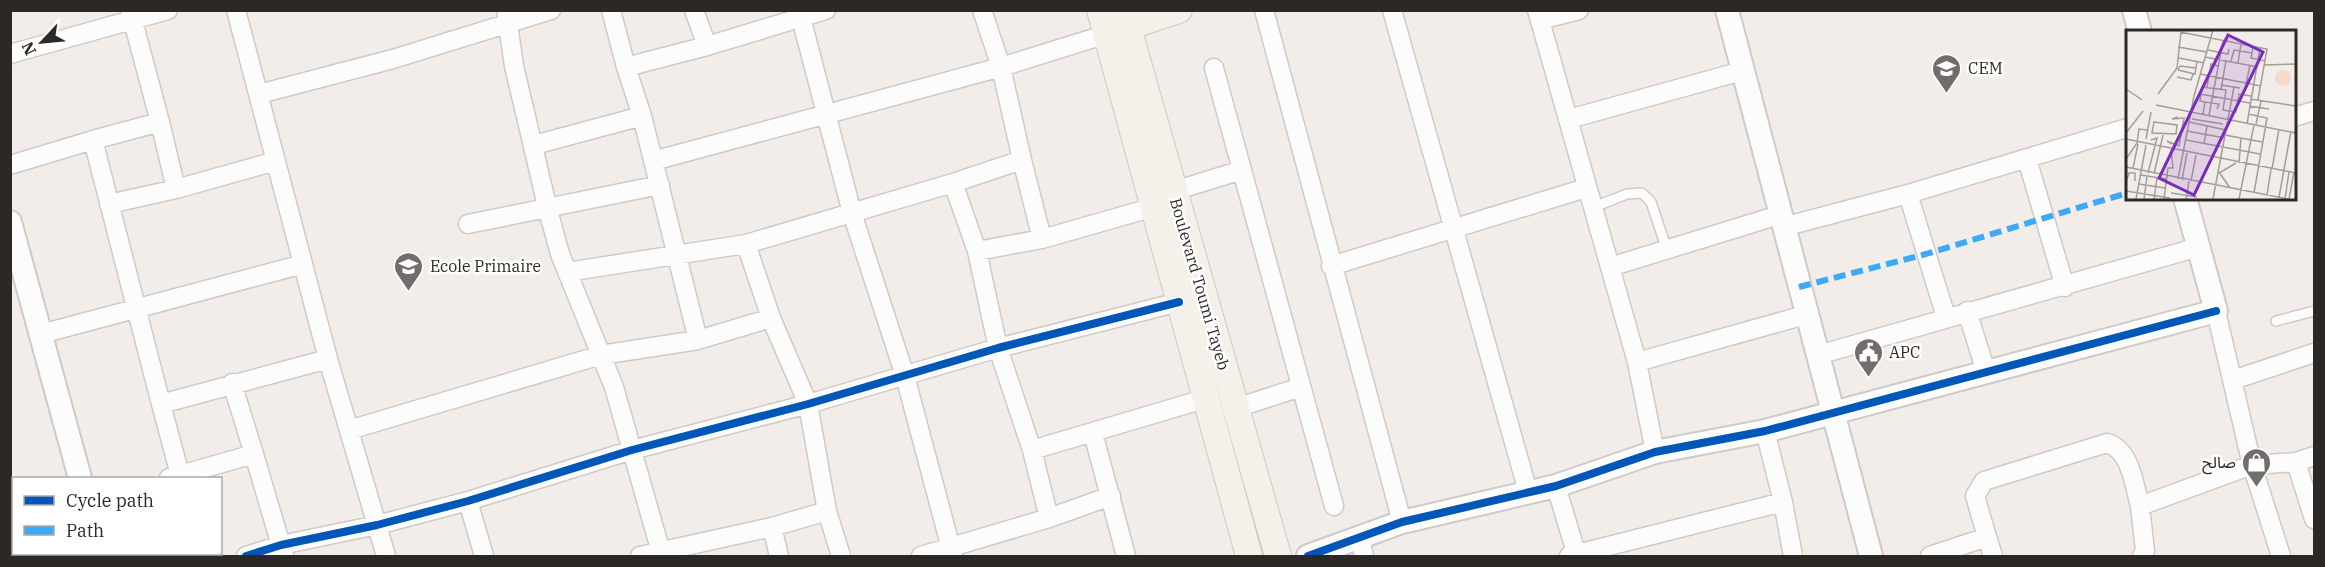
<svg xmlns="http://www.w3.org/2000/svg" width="2325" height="567" font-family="'IBM Plex Serif','Noto Sans Arabic',serif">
  <rect width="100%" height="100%" fill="#f3ede9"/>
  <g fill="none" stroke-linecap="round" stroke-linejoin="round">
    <defs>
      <path id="service" d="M1594 207 1627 194 1642 193 1651 202 1667 250
        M2276 321 2314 311"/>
      <path id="minor" d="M236 10 328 359 386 556
        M506 10 514 66 548 210 560 254 614 387 662 556
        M611 10 626 67 707 46
        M694 10 707 46 826 10
        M799 10 852 213 905 376 953 556
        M1264 10 1402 522
        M1392 10 1528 492
        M1537 10 1637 362 1655 452
        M1540 20 1579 10
        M10 54 168 10
        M626 67 642 116 698 340
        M1214 68 1334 506
        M259 94 393 59 551 10
        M2294 117 2314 111
        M1569 119 1742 71
        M160 122 176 189 276 161
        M93 140 160 122 130 10
        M534 145 642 116
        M2027 159 2065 287
        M1022 160 1042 239 1154 207
        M653 161 1001 67 1107 34
        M10 165 93 140 161 404 328 359
        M953 183 977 251
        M1174 191 1242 170
        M1908 194 1946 317
        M109 204 176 189
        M468 224 660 185
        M1783 227 1908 194 2127 128
        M1042 239 977 251 998 348 1032 450 1204 399
        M1331 266 1586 188
        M1610 267 1779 215
        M567 272 746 244
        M1967 311 1986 372
        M2216 311 2252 465 2281 556
        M41 334 303 264
        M1818 355 2199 247
        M1637 362 1805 315
        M2233 380 2314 353
        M232 383 254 454
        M161 404 180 475 169 478
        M1236 408 1301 387
        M349 430 601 355 698 340 771 318
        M1765 431 1783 502 1793 556
        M1093 433 1126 556
        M2296 462 2314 519
        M180 475 254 454 284 556
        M1556 486 1577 556
        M468 501 484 556
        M2140 506 2145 551 2142 556
        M1049 518 1111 496
        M772 527 779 556
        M1987 537 1993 556
        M1360 539 1364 556
        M246 556 281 545 377 525 468 501 632 450 808 404 998 348 1179 302
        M640 556 772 527 827 511
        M841 556 827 511 808 404 771 318 746 244 953 183 1022 160 1001 67 982 10
        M921 556 1049 518 1032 450
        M1569 556 1783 502
        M1930 556 1987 537 1975 496 1984 481 2107 443C2131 450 2134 485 2140 506L2252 465 2296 462 2314 456"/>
      <path id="tertiary" d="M1727 10 1871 556
        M2134 10 2140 32
        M10 222 80 478
        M101 554 102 556
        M1308 556 1402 522 1556 486 1655 452 1765 431 2216 311 2185 198"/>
      <path id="secondary" d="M1100 10 1249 556
        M1123 10 1278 556
        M1112 32 1179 10"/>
    </defs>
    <use href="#service" stroke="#cfcac7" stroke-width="12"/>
    <use href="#minor" stroke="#cfcac7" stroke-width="21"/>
    <use href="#tertiary" stroke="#cfcac7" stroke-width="26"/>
    <use href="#secondary" stroke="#cfcac7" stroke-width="28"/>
    <use href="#service" stroke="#fdfcfc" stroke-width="9"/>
    <use href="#minor" stroke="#fdfcfc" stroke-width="18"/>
    <use href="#tertiary" stroke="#fdfcfc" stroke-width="22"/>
    <use href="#secondary" stroke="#f6f0eb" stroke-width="26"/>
    <path stroke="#3fa9f5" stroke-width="6" stroke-dasharray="12 6" stroke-linecap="butt" d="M1799 287 1926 254 2127 193"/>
    <defs>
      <path id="cycleway" d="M246 556 281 545 377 525 468 501 632 450 808 404 998 348 1179 302
        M1308 556 1402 522 1556 486 1655 452 1765 431 2216 311"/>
    </defs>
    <use href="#cycleway" stroke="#fff" stroke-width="11"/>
    <use href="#cycleway" stroke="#0057b8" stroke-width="8"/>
  </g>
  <defs>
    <symbol id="school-pin" viewBox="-11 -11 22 30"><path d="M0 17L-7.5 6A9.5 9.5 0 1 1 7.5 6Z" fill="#726d6a" stroke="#fff"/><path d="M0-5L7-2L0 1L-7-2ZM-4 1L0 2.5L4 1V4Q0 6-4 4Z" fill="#fff"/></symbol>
    <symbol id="civic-pin" viewBox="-11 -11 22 30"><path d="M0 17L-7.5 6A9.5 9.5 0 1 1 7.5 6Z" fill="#726d6a" stroke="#fff"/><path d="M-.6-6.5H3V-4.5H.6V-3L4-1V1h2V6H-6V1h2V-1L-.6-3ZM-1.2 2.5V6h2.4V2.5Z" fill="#fff"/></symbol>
    <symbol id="shop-pin" viewBox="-11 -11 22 30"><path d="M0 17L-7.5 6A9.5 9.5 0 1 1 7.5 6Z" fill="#726d6a" stroke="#fff"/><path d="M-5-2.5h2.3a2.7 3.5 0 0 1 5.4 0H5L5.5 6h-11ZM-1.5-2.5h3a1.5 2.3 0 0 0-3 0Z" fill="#fff"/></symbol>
  </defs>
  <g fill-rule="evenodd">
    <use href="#school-pin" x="1930" y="52" width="33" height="45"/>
    <use href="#school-pin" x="392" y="250" width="33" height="45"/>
    <use href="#civic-pin" x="1852" y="336" width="33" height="45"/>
    <use href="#shop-pin" x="2240" y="446" width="33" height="45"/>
  </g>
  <g text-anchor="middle" stroke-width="5" stroke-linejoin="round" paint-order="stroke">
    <g font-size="16" fill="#2c2826" stroke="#fff" text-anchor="start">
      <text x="1968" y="74">CEM</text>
      <text x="430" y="272">Ecole Primaire</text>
      <text x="1889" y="358">APC</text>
      <text x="2236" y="468" text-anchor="end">صالح</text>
    </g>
    <g font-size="16" fill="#2c2826" stroke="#fff">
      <text transform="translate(1200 284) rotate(74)" y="6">Boulevard Toumi Tayeb</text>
    </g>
  </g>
  <g transform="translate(2126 30)">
    <rect width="170" height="170" fill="#f3ede9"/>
    <path d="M149 48a8 8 0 1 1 16 0a8 8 0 1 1-16 0Z" fill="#f6dbc9"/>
    <path fill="none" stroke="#a39e9b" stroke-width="1.5" d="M54 2 141 19 132 70M52 17 81 22M82 20 102 24 103 19M126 23 125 28 139 31M79 27 132 37M53 28 78 33M105 31 108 20 126 23 127 17M112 33 115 14M138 35 170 34M52 40 69 44 71 31M52 40 54 36 70 38M74 44 135 56M51 47 65 50 67 44M95 55 114 58M81 57 85 34 92 36M0 59 16 70M119 59 124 35M95 60 100 30M32 64 51 38 55 2M74 64 124 73M124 69 170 76M79 72 74 71 76 57 100 60 97 80 103 81 110 82 113 64 125 66M30 75 170 103M123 76 143 79M77 84 79 72 93 74 91 79M122 84 141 88 128 163M83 85 97 11M52 87 46 89 59 88M66 89 97 94M102 89 108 57M28 92 51 95 50 104 26 103ZM63 92 100 100M121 94 134 18M130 94 135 71M61 101 99 108M0 103 17 81M99 105 136 112M0 109 170 143M20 109 25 82M60 110 134 124M46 114 41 111 53 116M78 114 81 96M53 116 58 88M0 129 11 113 13 99 21 100M113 133 115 108M0 137 162 169M7 138 12 114M146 139 153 99M93 142 104 158M22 143 31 108 25 110M93 143 110 133M28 144 37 105M15 145 40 149M1 149 3 143H9V151M52 149 68 66 87 0M56 150 61 123M65 151 70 125M13 154 39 158M0 161 44 168M45 163 71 167M141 165 145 139M153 167 165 101M10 169 20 115M18 169 21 146M28 169 31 148M38 169 42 138H47L45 120M60 169 63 151M87 169 102 89M113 169 128 95M159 169 163 142M163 169 168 142"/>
    <path fill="#7b2cbf" fill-opacity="0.15" stroke="#7b2cbf" stroke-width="3" d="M102 5 137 22 68 165 33 148Z"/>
    <rect width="170" height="170" fill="none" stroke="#2c2826" stroke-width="3"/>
  </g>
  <rect width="2325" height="567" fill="none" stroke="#2c2826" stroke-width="24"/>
  <rect x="12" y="477" width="210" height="78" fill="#ffffff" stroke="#aba9a8" stroke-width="1.5"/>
  <rect x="24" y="496" width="30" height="9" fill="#0057b8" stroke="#aba9a8" stroke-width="1.5"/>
  <text x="66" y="507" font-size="18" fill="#2c2826">Cycle path</text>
  <rect x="24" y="526" width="30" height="9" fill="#3fa9f5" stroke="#aba9a8" stroke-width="1.5"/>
  <text x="66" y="537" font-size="18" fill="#2c2826">Path</text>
  <g transform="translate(42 42) rotate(244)" stroke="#ffffff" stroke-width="4.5" paint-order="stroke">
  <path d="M0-4.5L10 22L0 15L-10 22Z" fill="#2c2826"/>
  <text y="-9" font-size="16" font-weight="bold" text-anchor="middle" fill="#2c2826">N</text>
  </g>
</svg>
